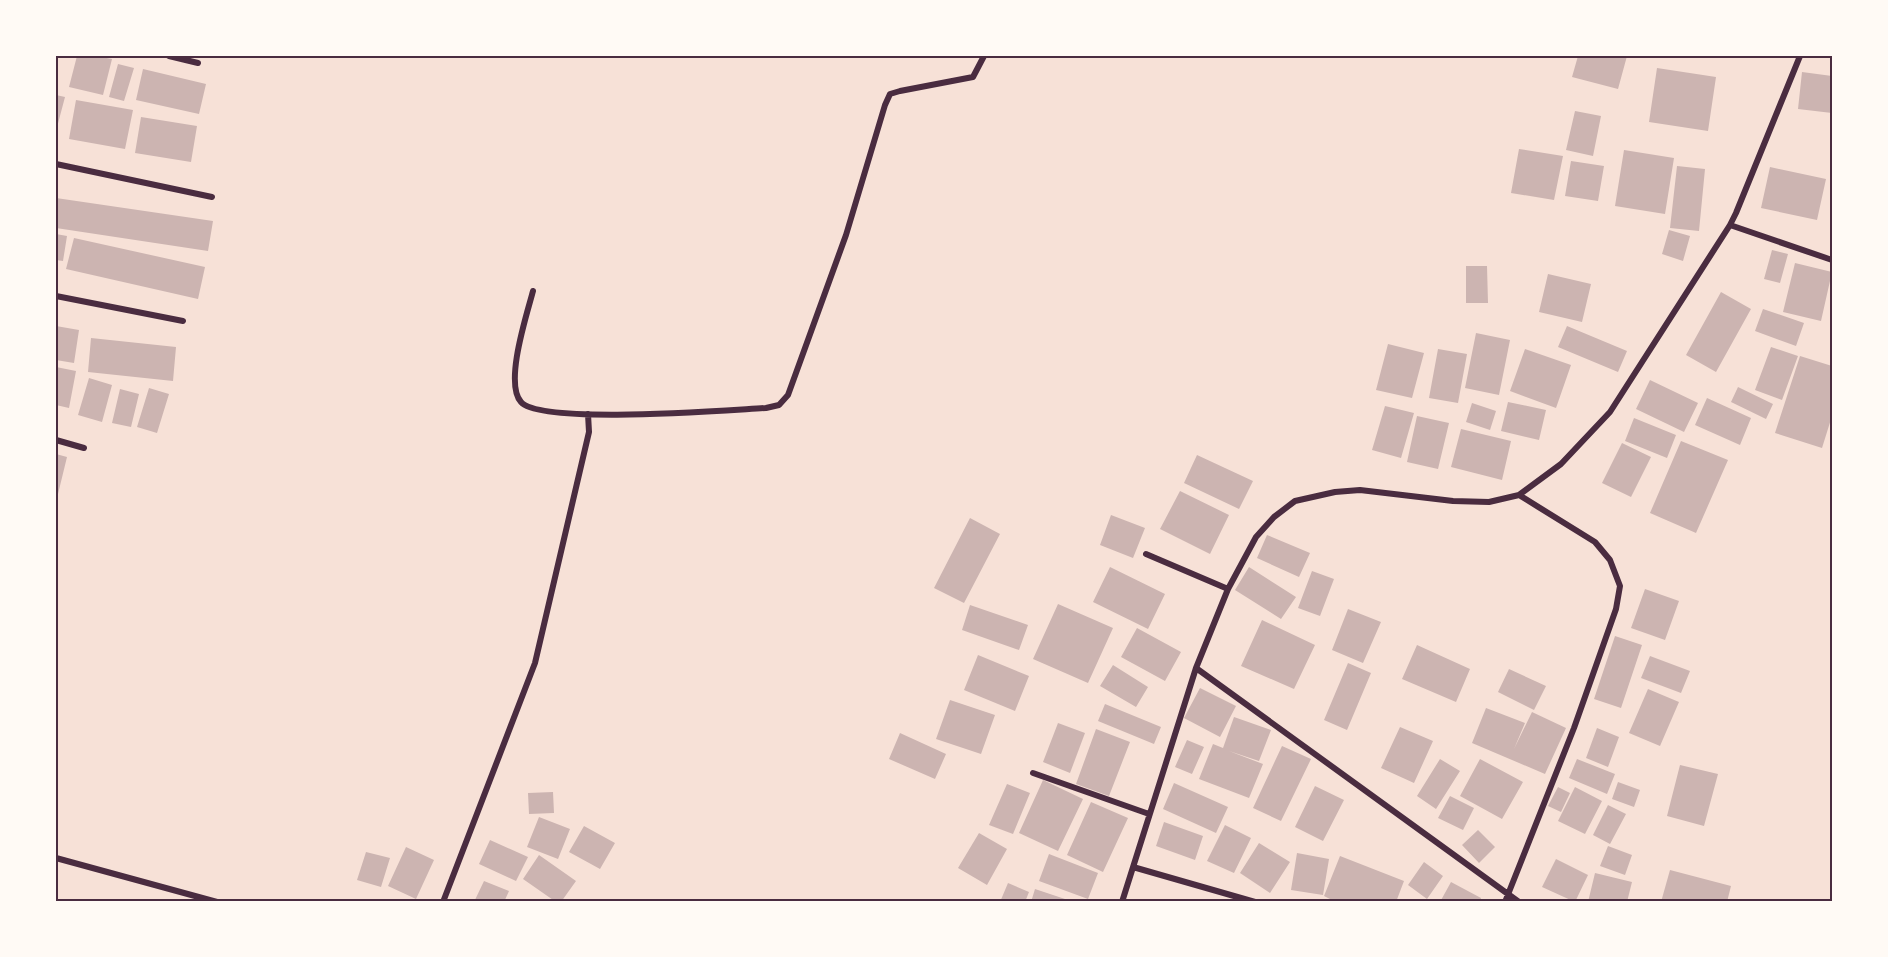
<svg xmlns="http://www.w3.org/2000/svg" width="1888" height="957" font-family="Commissioner,sans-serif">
  <rect width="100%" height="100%" fill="#f7e1d7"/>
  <path fill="#ccb4b1" d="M77 56H96L112 59 103 95 69 87Z
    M1578 56H1627L1618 89 1572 77Z
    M118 64 134 68 124 101 109 97Z
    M1657 68 1716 77 1708 131 1649 122Z
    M143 69 206 84 199 114 136 100Z
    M1802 72 1832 76V113L1798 109Z
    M56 95 65 97 56 131Z
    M76 100 133 110 125 149 69 139Z
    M1575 111 1601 116 1593 156 1566 150Z
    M141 117 197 126 191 162 135 153Z
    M1519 149 1563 156 1554 200 1511 193Z
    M1624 150 1674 158 1665 214 1615 206Z
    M1571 161 1604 166 1598 201 1565 196Z
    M1677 166 1705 169 1699 231 1670 228Z
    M1770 167 1826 179 1817 220 1761 208Z
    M56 198 213 221 208 251 56 228Z
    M1669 230 1690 236 1683 261 1662 254Z
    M56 234 67 236 63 261 56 260Z
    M74 238 205 267 198 299 66 269Z
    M1772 250 1788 254 1780 283 1764 279Z
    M1795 263 1832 272 1821 321 1783 312Z
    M1466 266H1487L1488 303H1466Z
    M1548 274 1591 284 1582 322 1539 312Z
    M1721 292 1751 309 1716 372 1686 355Z
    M1763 309 1804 323 1796 346 1755 331Z
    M56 326 79 330 74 363 56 360Z
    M1567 326 1627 351 1618 372 1558 347Z
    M1476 333 1510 340 1499 395 1465 388Z
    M91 338 176 347 173 381 88 372Z
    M1388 344 1424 353 1412 398 1376 390Z
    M1771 347 1798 356 1782 400 1755 390Z
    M1438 349 1467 354 1458 403 1429 398Z
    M1525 349 1571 365 1556 408 1510 391Z
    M1800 356 1832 366V416L1822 448 1775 433Z
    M56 367 76 371 69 408 56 405Z
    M89 378 112 385 102 422 78 415Z
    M1650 380 1698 403 1684 432 1636 409Z
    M1738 387 1773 404 1766 419 1731 402Z
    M149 388 169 394 157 433 137 427Z
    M120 389 139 394 131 427 112 423Z
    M1707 398 1751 418 1740 445 1695 425Z
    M1508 402 1546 410 1539 440 1501 431Z
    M1472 403 1496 411 1490 430 1466 422Z
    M1385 406 1414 413 1401 458 1372 450Z
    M1417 416 1449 423 1438 469 1407 462Z
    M1634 418 1676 435 1667 458 1625 441Z
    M1461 429 1511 441 1502 480 1451 467Z
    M1681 441 1728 460 1696 533 1650 513Z
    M1622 443 1651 457 1631 497 1602 483Z
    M56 454 67 457 58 494H56Z
    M1197 455 1253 481 1239 509 1184 483Z
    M1180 491 1229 515 1210 554 1160 529Z
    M1111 515 1145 528 1133 558 1100 545Z
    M970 518 1000 534 964 603 934 588Z
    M1267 535 1310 553 1299 577 1257 558Z
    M1110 567 1165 594 1148 629 1093 602Z
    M1249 567 1296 597 1281 619 1235 590Z
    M1312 571 1334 579 1320 616 1298 608Z
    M1645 589 1679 601 1665 640 1631 628Z
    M1058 604 1113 628 1088 683 1033 659Z
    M970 605 1028 625 1019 650 962 630Z
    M1348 609 1381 622 1363 663 1332 650Z
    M1262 620 1315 645 1294 689 1241 666Z
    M1137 628 1181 652 1165 681 1121 657Z
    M1615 636 1642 645 1621 708 1594 699Z
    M1417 645 1470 669 1456 702 1402 679Z
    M978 655 1029 676 1015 711 964 690Z
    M1650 656 1690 671 1681 693 1641 678Z
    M1348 663 1371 673 1347 730 1324 720Z
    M1113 665 1148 687 1136 707 1100 686Z
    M1509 669 1546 686 1534 710 1498 692Z
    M1200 688 1236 706 1220 737 1184 718Z
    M1648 689 1679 702 1660 746 1629 733Z
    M950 700 995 715 981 754 936 739Z
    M1105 704 1161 727 1154 744 1098 721Z
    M1486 708 1525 723 1514 749 1532 712 1566 728 1545 774 1472 743Z
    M1234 717 1271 730 1259 761 1229 751 1263 764 1249 798 1199 779 1213 744 1223 748Z
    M1058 723 1085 733 1070 773 1043 762Z
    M1400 727 1433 741 1414 783 1381 768Z
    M1597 728 1619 737 1608 767 1586 758Z
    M1096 729 1130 742 1109 796 1076 784Z
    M900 733 946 754 935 779 889 759Z
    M1187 740 1204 747 1192 774 1175 767Z
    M1282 746 1311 759 1281 821 1253 808Z
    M1440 759 1460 771 1436 809 1417 796Z
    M1480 759 1523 782 1502 819 1460 796Z
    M1577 759 1615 774 1607 794 1569 778Z
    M1680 765 1718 774 1704 826 1667 816Z
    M1043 780 1083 799 1058 851 1019 833Z
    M1618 782 1640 790 1634 807 1612 799Z
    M1174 783 1228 807 1216 833 1163 809Z
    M1007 784 1030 793 1013 834 989 825Z
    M1315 786 1344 800 1323 841 1295 827Z
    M1558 787 1570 793 1561 812 1548 806Z
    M1575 787 1602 801 1585 834 1558 821Z
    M553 792 554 813 529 814 528 793Z
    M1450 796 1474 808 1463 830 1438 818Z
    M1091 802 1128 818 1103 872 1067 855Z
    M1608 805 1626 814 1610 844 1593 835Z
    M539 817 570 829 558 859 527 847Z
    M1164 822 1203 836 1195 860 1156 846Z
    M1225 825 1251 838 1234 873 1207 861Z
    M584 826 615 843 600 869 569 852Z
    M1478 830 1495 847 1479 863 1462 845Z
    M979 833 1007 849 987 885 958 868Z
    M490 840 528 857 516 881 479 864Z
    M1259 843 1290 862 1270 893 1240 873Z
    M1608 846 1632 855 1625 875 1600 866Z
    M406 847 434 860 416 899 388 886Z
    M366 852 390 858 381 887 357 880Z
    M1297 853 1329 859 1323 895 1291 890Z
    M1049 854 1098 873 1088 899 1039 881Z
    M539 855 576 881 561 902H556L523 879Z
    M1340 856 1404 881 1396 902H1336L1324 896Z
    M1556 859 1588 875 1575 902 1542 887Z
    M1424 862 1443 876 1427 899 1408 885Z
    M1670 870 1731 886 1727 902H1661Z
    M1595 873 1632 882 1627 902H1588Z
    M484 881 509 891 504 902H474Z
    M1451 882 1481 898 1480 902H1440Z
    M1008 883 1029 892 1025 902H1000Z
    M1035 889 1071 901V902H1031Z"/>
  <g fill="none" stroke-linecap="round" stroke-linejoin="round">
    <path stroke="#4a2c40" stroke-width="6" d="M169 56 198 63
      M56 164 212 197
      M1730 225 1832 260
      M533 291C527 314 504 383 521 402 541 425 727 410 766 408L779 405 788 395 846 235 885 105 890 94 900 91 973 77 984 56
      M56 296 183 321
      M56 440 84 448
      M1146 554 1228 589
      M1196 668 1519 902
      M1033 773 1149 814
      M56 858 217 902
      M1133 867 1255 902
      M443 902 535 663 589 432 588 414
      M1122 902 1196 668 1228 589 1256 537 1274 517 1295 501 1335 492 1360 490 1453 501 1489 502 1519 495 1561 464 1610 412 1730 225 1736 213 1800 56
      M1505 902 1574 728 1616 609 1620 586 1610 560 1595 542 1519 495"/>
  </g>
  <rect width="1888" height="957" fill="none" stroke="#fffaf5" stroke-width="114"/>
  <rect x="57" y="57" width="1774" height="843" fill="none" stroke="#4a2c40" stroke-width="2"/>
</svg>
